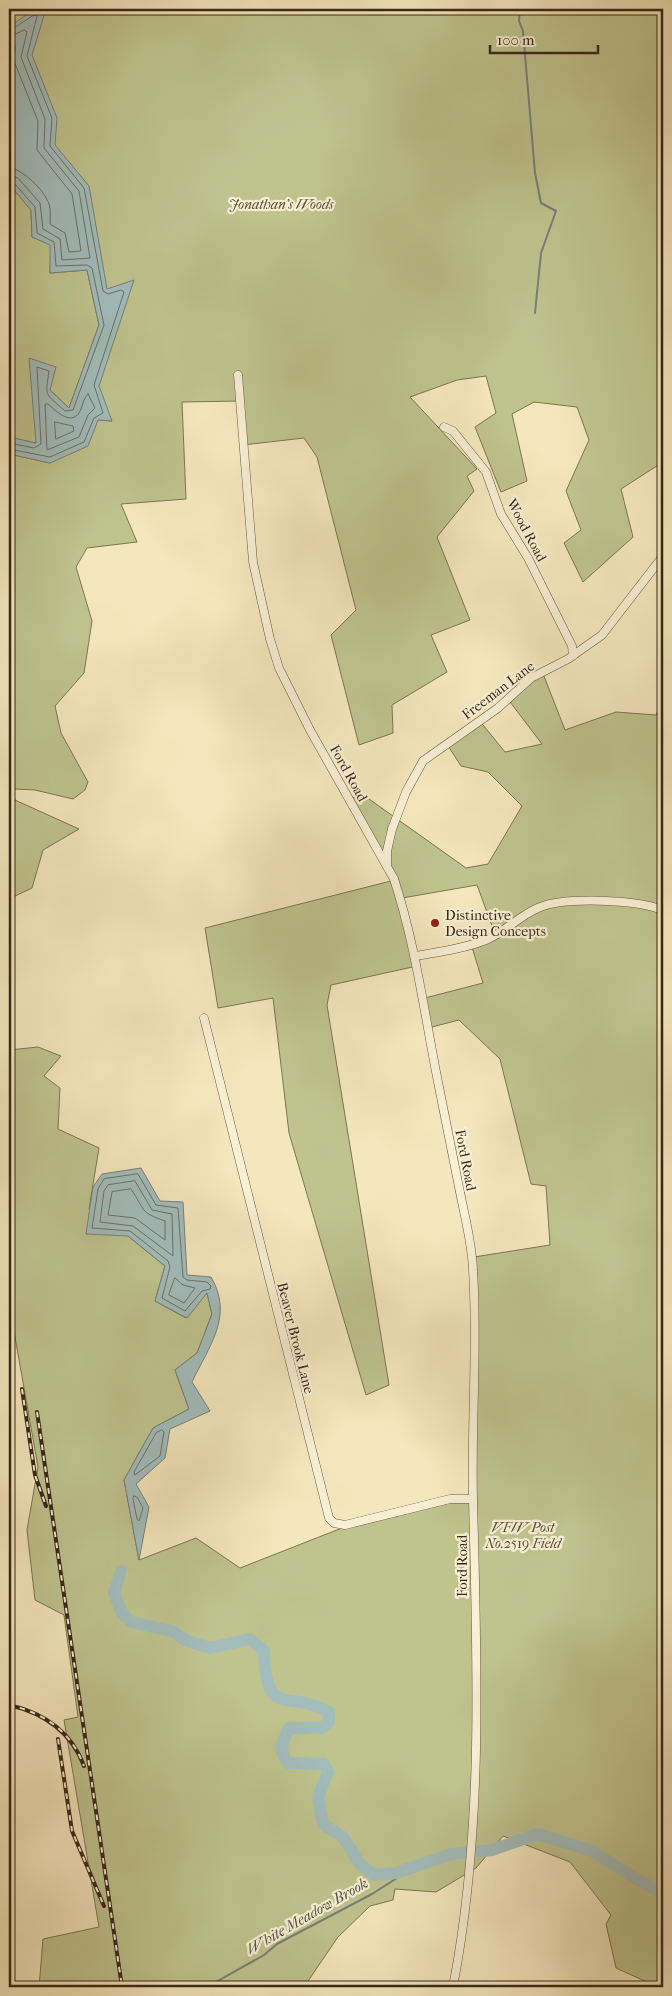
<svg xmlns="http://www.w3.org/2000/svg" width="672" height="1996" font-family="'IM FELL French Canon',serif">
  <rect width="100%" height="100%" fill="#f5e7bd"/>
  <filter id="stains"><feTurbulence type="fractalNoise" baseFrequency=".004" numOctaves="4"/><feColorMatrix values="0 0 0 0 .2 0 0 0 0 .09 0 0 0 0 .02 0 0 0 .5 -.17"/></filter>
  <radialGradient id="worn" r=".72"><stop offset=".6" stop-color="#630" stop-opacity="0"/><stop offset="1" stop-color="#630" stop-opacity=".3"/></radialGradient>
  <path fill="#bfc48f" stroke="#7b7652" d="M9 9H663V462L621 489 633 537 583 582 564 543 581 530 566 491 589 440 577 407 534 402 512 414 527 481 501 492 475 427 496 413 486 376 457 380 410 397 477 469 467 476 474 491 437 537 470 620 431 635 447 672 392 705 393 733 359 745 331 635 356 610 317 457 304 438 243 445 241 401 182 402 186 499 121 504 137 542 87 548 76 567 92 621 84 673 55 706 61 733 88 782 85 790 73 799 35 790 15 789 13 792 15 800 79 829 43 850 32 888 9 899V454L50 463 98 420 112 421 92 402 104 332 96 269 50 265V273L87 270 99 325 69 408 50 390 36 443 9 437V184L31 210 32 237 59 246 9 27V30Z
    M542 671 565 730 616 712 656 715 663 700V1987H658L616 1968 606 1924 611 1915 570 1862 503 1836 476 1868 436 1892 395 1889 393 1900 370 1906 338 1937 304 1987H39L43 1939 99 1927 64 1720 78 1717 64 1615 35 1600 27 1530 38 1467 9 1303V1050L38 1047 61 1056 44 1076 60 1088 58 1129 99 1148 89 1209 128 1236 165 1266 155 1301 186 1318 207 1293 212 1314 197 1353 175 1370 189 1409 153 1428 124 1480 139 1560 196 1538 240 1568 342 1528 475 1497 474 1257 550 1245 546 1186 531 1184 500 1059 459 1020 428 1028 421 999 483 983 471 944 495 934 477 885 402 898 417 966 331 985 327 1005 389 1385 366 1395 289 1133 273 998 218 1008 205 928 395 880 350 799 362 794 466 868 488 864 522 806 488 772 461 766 445 741 479 720 505 752 542 744 507 698Z"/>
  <path fill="#a2bdbc" stroke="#77817a" d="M35 9H46L32 55 57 118 55 145 89 186 107 289 134 280 99 386 112 421 98 420 88 446 50 463 9 454V437L36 443 29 358 56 367 50 390 69 408 99 325 87 270 50 273V245L32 237 31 210 9 184V27Z
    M141 1168 160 1201 183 1202 187 1275 211 1277C234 1316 209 1346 192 1382L210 1411 170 1429 165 1458 136 1484 149 1507 139 1560 124 1480 153 1428 189 1409 175 1370 197 1353 212 1314 207 1293 187 1318 155 1301 165 1266 128 1236 86 1234 93 1187 102 1174Z"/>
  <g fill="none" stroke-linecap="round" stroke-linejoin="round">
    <path stroke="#6c7269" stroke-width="1" d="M9 31 34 15 37 16 27 56 52 118 50 146 84 188 103 291 108 294 121 290 124 292 94 385 103 413 94 418 84 442 50 457 9 449
      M9 37 24 30 27 32 21 57 45 119 44 148 79 191 90 258 62 260 60 239 43 229 40 203 18 178 9 175
      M9 44 15 46 14 61 38 121 37 150 72 194 81 251 69 252 65 233 50 224C50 217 51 210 49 204 45 191 22 168 9 168
      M9 182 14 183 35 207 37 233 54 242 56 266 87 265 92 268 104 325 73 410 65 411C45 393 45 398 49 371L37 367 41 444 34 448 9 443
      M88 394 95 408 88 415 79 437 47 450 45 404H48C57 412 73 428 81 409 83 403 84 398 88 394Z
      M55 422 73 426 74 431 56 439Z
      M138 1174 156 1205 178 1208 183 1277 187 1280 207 1282 211 1286 210 1289 202 1291 185 1311 162 1298 170 1267 168 1261 130 1231 92 1228 98 1189 104 1179Z
      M135 1181 152 1210 172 1214 173 1256 133 1226 100 1222 104 1191 108 1185Z
      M131 1189C146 1211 139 1212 165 1221V1240L135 1218 108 1215 112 1192Z
      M175 1278 183 1285 195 1288 184 1303 169 1295Z
      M162 1430 164 1432 160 1456 135 1475 134 1472 156 1433Z
      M134 1496 137 1497 143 1508 139 1521 137 1519 133 1499Z"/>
    <path stroke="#77817a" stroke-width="2" d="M520 9 519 21 523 31 535 173 541 203 556 211 541 253 535 313
      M207 1987 264 1955 277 1944 372 1894 419 1864"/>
    <path stroke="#a2bdbc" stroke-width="12" d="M121 1571 114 1593 122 1613 131 1622 172 1631 187 1641 210 1648 250 1639 264 1651C267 1721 286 1688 329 1712V1722L322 1728H289C282 1742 278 1750 288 1763L324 1764 328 1772 318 1797 323 1824 343 1837 360 1864 374 1875 396 1873 451 1854 492 1850 538 1834 592 1851 663 1895"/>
    <defs>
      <path id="street" d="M238 375 253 562 270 639 279 668 310 730 394 879C416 946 425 1018 439 1087 446 1122 453 1157 460 1192 465 1218 472 1243 473 1270 478 1346 471 1423 473 1500 477 1662 484 1827 453 1987
        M444 427 453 431 486 472 501 514 528 558 572 646 573 656
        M387 865V851L392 829 406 792 423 761 498 708 531 678 568 659 602 635 663 556
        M415 956C438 952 463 949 486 940 505 932 519 916 538 908 565 896 636 900 663 910
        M204 1018 329 1518 334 1523 345 1525 450 1499H473"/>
    </defs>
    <use href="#street" stroke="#665840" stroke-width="9"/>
    <use href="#street" stroke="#f8efd4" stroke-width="8"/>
    <defs>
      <path id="rail" d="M22 1389 35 1475 46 1506
        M37 1412 122 1987
        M9 1705C44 1713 71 1731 84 1766
        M58 1739 72 1831 104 1906"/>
    </defs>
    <use href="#rail" stroke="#372816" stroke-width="4"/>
    <use href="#rail" stroke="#f8efd4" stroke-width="2" stroke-dasharray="5.5" stroke-linecap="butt"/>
  </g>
  <circle fill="#8f2418" stroke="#f8efd4" stroke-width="2" cx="435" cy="923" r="5"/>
  <g text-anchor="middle" stroke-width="4.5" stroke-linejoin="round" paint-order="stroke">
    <g font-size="14" font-style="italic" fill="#594f34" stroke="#f8efd4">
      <text x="281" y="209">Jonathan's Woods</text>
      <text x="523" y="1532">VFW Post<tspan x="523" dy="16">No.2519 Field</tspan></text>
    </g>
    <g font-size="14" fill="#372816" stroke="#f8efd4">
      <text transform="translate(527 530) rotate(62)" y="5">Wood Road</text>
      <text transform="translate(498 690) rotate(-37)" y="5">Freeman Lane</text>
      <text transform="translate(349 773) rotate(61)" y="5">Ford Road</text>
      <text transform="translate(466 1160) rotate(79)" y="5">Ford Road</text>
      <text transform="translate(296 1338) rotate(76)" y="5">Beaver Brook Lane</text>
      <text transform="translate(462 1566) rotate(-90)" y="5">Ford Road</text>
    </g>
    <g font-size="14" fill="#372816" stroke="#f8efd4" text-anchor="start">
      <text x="445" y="920">Distinctive<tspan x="445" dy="16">Design Concepts</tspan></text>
    </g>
    <g font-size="15" font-style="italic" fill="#575548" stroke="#f8efd4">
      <text transform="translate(307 1916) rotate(-30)" y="5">White Meadow Brook</text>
    </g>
  </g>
  <rect width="672" height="1996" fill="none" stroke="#f5e7bd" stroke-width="30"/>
  <rect x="10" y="10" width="652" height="1976" fill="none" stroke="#372816" stroke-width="2.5"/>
  <rect x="15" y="15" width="642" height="1966" fill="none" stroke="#372816"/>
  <path d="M490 45v8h108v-8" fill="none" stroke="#372816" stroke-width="2.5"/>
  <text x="497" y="45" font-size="15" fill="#372816" stroke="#f8efd4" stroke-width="4" paint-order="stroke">100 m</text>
  <rect width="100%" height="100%" filter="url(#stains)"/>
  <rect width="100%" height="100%" fill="url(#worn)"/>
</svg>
